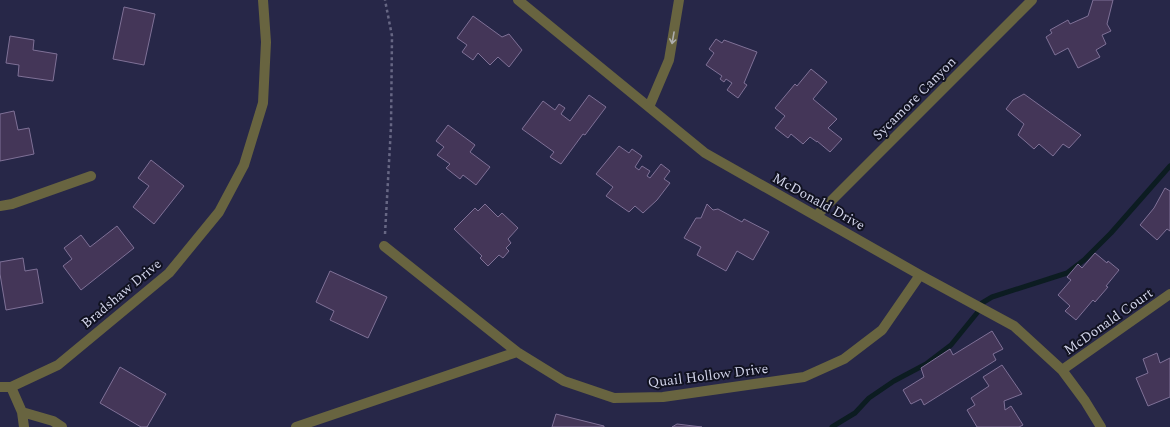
<svg xmlns="http://www.w3.org/2000/svg" width="1170" height="427" font-family="Spectral,serif">
  <rect width="100%" height="100%" fill="#272748"/>
  <g fill="none" stroke-linecap="round" stroke-linejoin="round">
    <path stroke="#0c1c21" stroke-width="5" d="M832 427 855 413 869 398 894 381 926 364 951 345 977 313 982 303 992 297 1067 273 1084 260 1111 233 1170 166"/>
  </g>
  <path fill="#443658" stroke="#7f7197" d="M1093 0H1113L1107 24 1111 31 1102 35 1106 44 1096 50 1100 57 1078 68 1068 48 1055 55 1046 37 1052 33 1050 30 1068 20 1070 24 1088 16Z
    M124 7 155 14 144 65 113 59Z
    M473 16 502 37 509 34 522 50 509 67 498 57 490 65 478 53 473 60 462 52 467 45 457 38Z
    M10 36 34 40 33 50 57 54 53 81 18 76 19 65 6 63Z
    M716 39 722 43 724 40 757 52 744 83 747 85 738 98 727 90 732 83 726 79 724 82 720 79 722 76 706 65 714 53 709 49Z
    M811 69 827 82 813 99 837 119 828 128 842 139 830 152 817 141V142L810 137 803 144 791 134 788 138 775 128 785 116 775 108 795 84 797 86Z
    M1024 94 1081 135 1069 148 1063 144 1053 156 1039 144 1034 149 1018 135 1024 124 1006 109 1013 100Z
    M589 95 606 107 585 135 583 134 561 164 550 157 554 152 522 129 543 101 555 110 559 104 565 108 561 114 570 121Z
    M14 111 18 130 29 128 34 154 0 161V114Z
    M448 125 475 145 470 152 490 167 476 185 463 175 460 179 446 168 450 164 437 155 444 147 436 141Z
    M619 146 629 153 632 149 642 156 635 167 639 170 642 166 650 171 647 176 650 178 661 164 670 171 664 179 670 183 657 200 643 213 635 206 629 212 606 196 613 187 596 174Z
    M151 160 184 186 154 224 133 207 149 186 138 178Z
    M1165 188 1170 191V231L1167 229 1157 240 1140 225 1154 208Z
    M485 204 498 217 502 213 518 228 508 239 511 243 506 248 509 251 503 258 499 255 488 266 480 258 482 256 454 229 475 208 478 211Z
    M707 204 713 210 718 209 742 222 744 219 769 232 753 260 737 251 726 271 697 255 701 247 684 238 696 218H701Z
    M117 226 134 248 81 290 63 266 72 259 64 248 81 235 90 247Z
    M1095 253 1107 263 1108 261 1119 270 1106 286 1108 287 1095 302 1093 300 1076 320 1065 311 1070 306 1058 295 1071 280 1067 277 1078 264 1082 268Z
    M23 258 25 271 37 269 43 303 6 310 0 274V262Z
    M330 271 387 297 368 338 330 320 334 311 316 302Z
    M992 331 1003 349 993 354 996 360 924 405 921 399 911 404 903 390 924 377 921 368 950 349 953 355Z
    M1157 353 1160 363 1170 358V397L1148 406 1136 378 1148 373 1143 359Z
    M1002 365 1022 394 1004 401 1005 410 1011 406 1023 425 1019 427H977L967 410 975 405 971 398 989 386 983 377Z
    M120 367 166 394 147 427H141L100 403Z
    M556 414 604 426V427H552Z
    M677 424 702 427H672Z"/>
  <g fill="none" stroke-linecap="round" stroke-linejoin="round">
    <path stroke="#676784" stroke-width="2.5" stroke-dasharray="3 3" stroke-linecap="butt" d="M385 234 391 127 392 36 385 0"/>
    <path stroke="#686440" stroke-width="10" d="M518 0 705 153 920 275 1014 326 1062 370 1085 401 1101 427
      M649 107 669 60 679 0
      M0 206 12 204 91 176
      M817 215 1032 0
      M384 246 517 352 564 381 614 398 663 397 804 377 844 359 882 330 920 275
      M1062 370 1170 294
      M0 387H11L58 365 169 273 219 212 244 165 263 103 266 42 263 0
      M11 387 22 412 24 427
      M22 412 53 421 62 427
      M296 427 517 352"/>
  </g>
  <defs><path id="oneway-shaft" d="M-6 0H5M1.5-3L5.5 0L1.5 3" fill="none" stroke-width="1.6" stroke-linecap="round" stroke-linejoin="round"/></defs>
  <use stroke="#adadae" href="#oneway-shaft" transform="translate(673 38) rotate(100)"/>
  <g text-anchor="middle" stroke-width="4" stroke-linejoin="round" paint-order="stroke">
    <g font-size="14" fill="#d2d4ea" stroke="#111221">
      <text transform="translate(914 98) rotate(-45)" y="5">Sycamore Canyon</text>
      <text transform="translate(819 201) rotate(29)" y="5">McDonald Drive</text>
      <text transform="translate(121 293) rotate(-40)" y="5">Bradshaw Drive</text>
      <text transform="translate(1108 321) rotate(-35)" y="5">McDonald Court</text>
      <text transform="translate(708 375) rotate(-7)" y="5">Quail Hollow Drive</text>
    </g>
  </g>
</svg>
